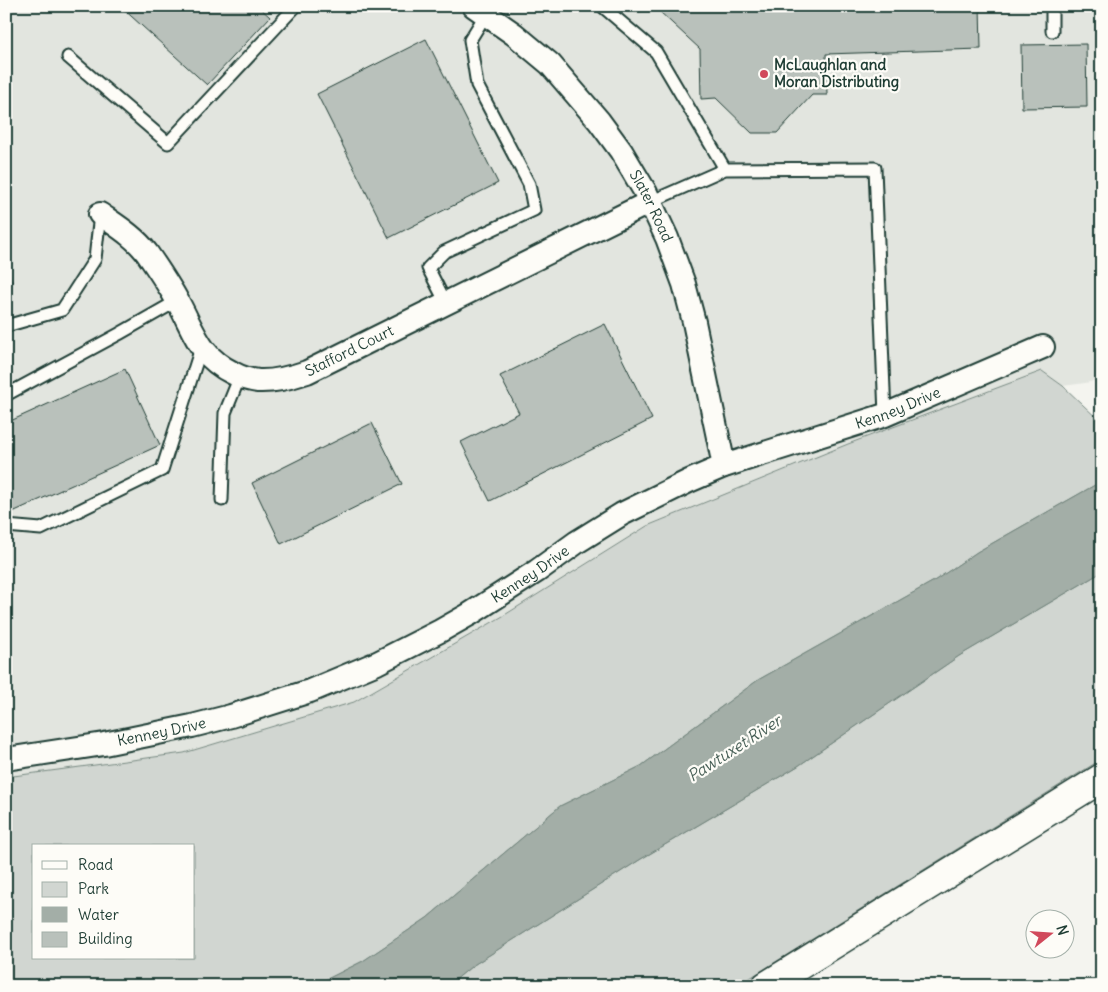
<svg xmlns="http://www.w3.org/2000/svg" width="1108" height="992" font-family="Delius,sans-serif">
  <rect width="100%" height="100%" fill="#f4f4ef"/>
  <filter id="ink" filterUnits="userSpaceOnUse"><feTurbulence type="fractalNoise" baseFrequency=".02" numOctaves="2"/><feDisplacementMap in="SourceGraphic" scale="10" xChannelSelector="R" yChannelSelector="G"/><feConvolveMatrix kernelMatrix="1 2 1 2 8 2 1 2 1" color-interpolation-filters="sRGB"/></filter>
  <g filter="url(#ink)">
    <path fill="#e2e5df" d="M6 6H1102V379L1085 383 1063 386 1042 371 848 444 647 526 503 616 354 702 184 753 6 777Z"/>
    <path fill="#d1d6d1" stroke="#788a82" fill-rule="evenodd" d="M1042 371 1063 386 1102 423V481L977 552 934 581 758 680 641 766 560 806 427 918 363 961 314 986H6V777L184 753 354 702 503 616 647 526 848 444ZM34 846H194V958H34Z
      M1102 572V759L737 986H448L472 966 641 859 798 766 959 656Z"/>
    <path fill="#a3aea7" stroke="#6e8179" d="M1102 481V572L959 656 798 766 641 859 472 966 448 986H313L363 961 427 918 560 806 641 766 758 680 934 581 977 552Z"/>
    <path fill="#b9c1bb" stroke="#1f3d34" d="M120 6H258L270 17 207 85Z
      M627 6H980L981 49 826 54 827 95H812L777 133H752L716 98 701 99 700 49 659 11 627 12Z
      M426 39 498 183 389 238 317 94Z
      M1086 44 1087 107 1022 108 1021 45Z
      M6 261 12 282 6 284Z
      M605 324 652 419 490 501 461 442 519 413 500 376Z
      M125 369 160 445 6 515V423Z
      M372 423 402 484 281 544 252 483Z"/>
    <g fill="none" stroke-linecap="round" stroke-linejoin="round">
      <defs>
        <path id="lane" d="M602 6 656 52 725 169 650 202
          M1052 31V6
          M68 57 168 143 296 6
          M725 169 875 168 885 415
          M446 303 428 268 444 252 534 210 529 184 477 85 470 40 486 14
          M6 326 62 310 95 259 100 214
          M6 395 119 334 177 301
          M222 500 225 413 240 376
          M6 526 41 529 162 470 201 348"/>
        <g id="street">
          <path id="s1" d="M474 6 514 34 550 64 599 121 621 151 646 193 667 238 684 284 694 322 724 466"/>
          <path id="s2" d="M100 214C117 226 135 237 147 253 158 269 169 285 178 302 195 333 199 356 233 373 240 377 250 380 258 381 275 382 292 377 307 372L650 202"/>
          <path id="s3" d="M6 759 104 744 192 726 231 716 310 691 377 663 440 631 470 614 537 571 577 542 622 514 689 481 724 466 885 415 1043 347"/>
        </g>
        <path id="highway" d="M766 986 1102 778"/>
      </defs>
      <use href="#lane" stroke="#1f3d34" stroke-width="15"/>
      <use href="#street" stroke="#1f3d34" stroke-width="26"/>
      <use href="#highway" stroke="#1f3d34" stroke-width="31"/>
      <use href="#lane" stroke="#fdfcf7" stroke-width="11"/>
      <use href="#street" stroke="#fdfcf7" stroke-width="22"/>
      <use href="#highway" stroke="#fdfcf7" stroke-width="28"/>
    </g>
  </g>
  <circle fill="#d1495b" stroke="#fdfcf7" stroke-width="2" cx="764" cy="74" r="5"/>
  <g text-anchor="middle" stroke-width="4.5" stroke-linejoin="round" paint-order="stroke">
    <g font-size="15" font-weight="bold" fill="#1f3d34" stroke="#fdfcf7" text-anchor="start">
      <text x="774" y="70">McLaughlan and<tspan x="774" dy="17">Moran Distributing</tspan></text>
    </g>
    <g font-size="15" fill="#1f3d34" stroke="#fdfcf7">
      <text dy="5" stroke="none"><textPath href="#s1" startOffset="271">Slater Road</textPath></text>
      <text dy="5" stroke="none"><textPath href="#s2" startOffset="335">Stafford Court</textPath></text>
      <text dy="5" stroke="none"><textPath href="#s3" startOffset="968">Kenney Drive</textPath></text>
      <text dy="5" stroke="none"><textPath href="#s3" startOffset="562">Kenney Drive</textPath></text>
      <text dy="5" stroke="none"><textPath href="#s3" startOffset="158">Kenney Drive</textPath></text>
    </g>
    <g font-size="16" font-style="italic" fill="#475f56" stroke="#fdfcf7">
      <text transform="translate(734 748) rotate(-33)" y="6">Pawtuxet River</text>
    </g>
  </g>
  <rect width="1108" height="992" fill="none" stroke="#fdfcf7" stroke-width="25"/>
  <rect x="12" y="12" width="1083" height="967" fill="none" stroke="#1f3d34" stroke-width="2" filter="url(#ink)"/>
  <rect x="32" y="844" width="162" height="115" fill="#fdfcf7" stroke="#a4b0a9"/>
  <rect x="42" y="861" width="25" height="8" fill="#fdfcf7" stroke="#a4b0a9"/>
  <text x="78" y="870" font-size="15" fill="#1f3d34">Road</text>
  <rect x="42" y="882" width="25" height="15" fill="#d1d6d1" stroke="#a4b0a9"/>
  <text x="78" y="894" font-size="15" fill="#1f3d34">Park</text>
  <rect x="42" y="907" width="25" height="15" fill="#a3aea7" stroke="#a4b0a9"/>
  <text x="78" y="920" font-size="15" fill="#1f3d34">Water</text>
  <rect x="42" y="932" width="25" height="15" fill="#b9c1bb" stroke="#a4b0a9"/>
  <text x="78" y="944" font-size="15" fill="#1f3d34">Building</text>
  <g transform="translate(1050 934) rotate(73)"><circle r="24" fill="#fdfcf7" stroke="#a4b0a9"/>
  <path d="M0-4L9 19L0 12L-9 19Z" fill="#d1495b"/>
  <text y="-8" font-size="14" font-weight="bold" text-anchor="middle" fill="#1f3d34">N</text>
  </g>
</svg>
